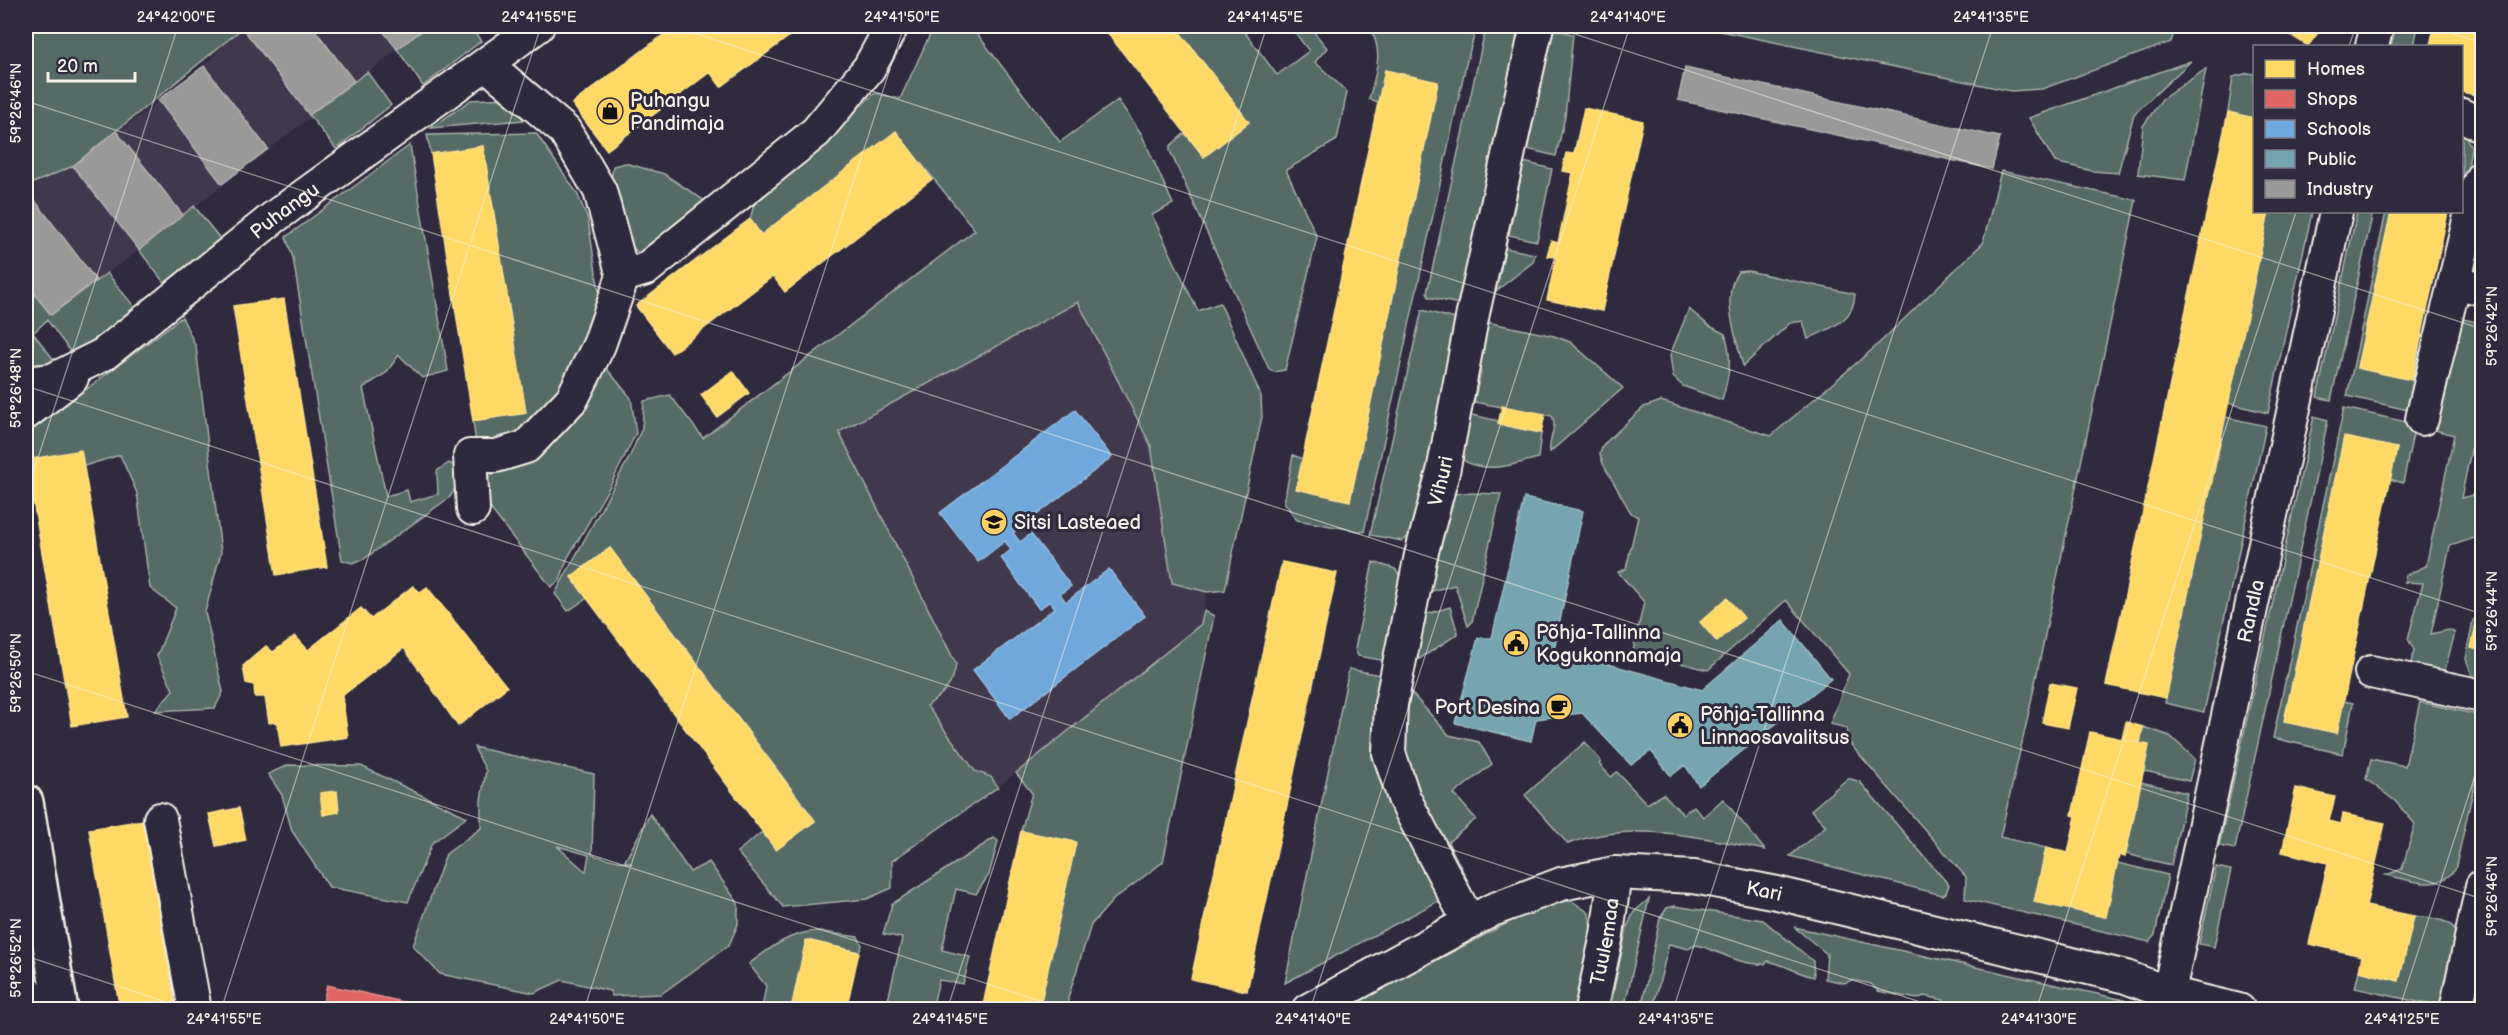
<svg xmlns="http://www.w3.org/2000/svg" width="2508" height="1035" font-family="'Balsamiq Sans',sans-serif">
  <rect width="100%" height="100%" fill="#2f2a3d"/>
  <filter id="ink" filterUnits="userSpaceOnUse"><feTurbulence type="fractalNoise" baseFrequency=".0167" numOctaves="2"/><feDisplacementMap in="SourceGraphic" scale="12" xChannelSelector="R" yChannelSelector="G"/><feConvolveMatrix kernelMatrix="1 2 1 2 8 2 1 2 1" color-interpolation-filters="sRGB"/></filter>
  <g filter="url(#ink)">
    <path fill="#40384e" d="M241 26H428L139 250 51 315 26 330V186L73 166 204 66Z
      M1095 138 1233 452 1201 624 983 799 702 438Z"/>
    <path fill="#566b66" stroke="#a5aea7" stroke-width="1.5" fill-rule="evenodd" d="M26 26H245L73 166 26 186Z
      M428 26H470L481 41 423 86 397 49Z
      M934 26H971L1060 142 1118 100 1141 133 1173 204 1152 215 1198 311 1220 303 1261 396 1262 417 1225 590 1207 592 1172 583 1151 446 1078 302 839 432 956 664C953 686 944 693 927 706L975 771 991 777 998 787 892 861V888L867 899 783 907 737 852 762 832 776 850 815 820 610 548 571 577 587 598 568 611 555 594 630 456 642 428 644 401 670 395 703 438 975 230 896 132 761 235 750 219 756 198 875 93 900 99Z
      M1175 26H1240L1277 75 1309 51 1290 26H1309L1327 48 1315 62 1347 92 1337 140 1286 170 1317 237 1285 370 1274 372 1269 369 1170 151V146L1185 133 1204 157 1249 122Z
      M1368 26H1477L1466 64 1364 532 1297 520 1284 502 1293 455 1303 459 1297 489 1350 500 1438 83 1385 71 1378 102 1369 99C1376 73 1385 49 1368 26Z
      M1486 26H1522L1463 305 1429 297 1427 293Z
      M1696 26H1849L1854 28 1855 26H2176L2171 42 2042 89 2011 91Z
      M2396 26H2418L2414 46H2391Z
      M1552 29 1573 34 1565 117 1556 156 1527 149Z
      M2482 59V96L2475 95Z
      M2191 61 2134 114 2118 173 2092 171 2055 162 2029 118Z
      M2206 69 2185 180 2138 174 2143 126 2162 99Z
      M367 72 391 105 336 149 309 115Z
      M2248 73 2254 74V118L2228 112 2233 77Z
      M506 98 524 120 431 128 471 100Z
      M2462 129 2471 147 2463 201H2462Z
      M536 133 577 193 588 220 601 305 566 393 524 440 476 444 473 421 526 413 483 146 431 154 427 135Z
      M410 145 448 371 422 378 399 355 386 373 363 388 386 496 407 490 410 502 438 494 437 471 449 463 462 469 458 484 450 497 364 559 352 563 342 560 293 258 286 237Z
      M1524 162 1552 169 1537 241 1509 235Z
      M625 163 664 174 708 203 639 254 623 237 611 181 613 166Z
      M2001 171 2136 200 2027 721 2000 837 2046 848 2035 902 2105 917 2117 863 2168 875 2155 935 2149 942 1965 899 1966 877 1852 746 1846 736 1847 728 1830 724 1849 674 1786 600 1708 670 1633 651 1644 602 1618 572 1626 569 1638 517 1631 513 1603 464 1600 454 1603 445 1644 407 1661 401 1771 436 1874 348 1983 243Z
      M194 206 221 240 165 284 139 250Z
      M2269 212H2312L2268 413 2228 403Z
      M2357 212H2373L2331 400 2317 397Z
      M2386 212H2391L2357 368 2412 380 2418 352 2431 355 2417 412 2347 396Z
      M1505 248 1535 254 1533 262 1496 291Z
      M1748 271 1855 294C1854 322 1830 328 1808 339L1803 321 1790 323 1743 366C1737 339 1720 297 1738 272Z
      M107 273 136 309 73 355 47 320 33 333 58 365 26 373V284L51 315Z
      M1689 309 1708 325 1725 334C1733 358 1729 376 1722 400L1683 386 1673 377 1670 355Z
      M1422 310 1459 320 1412 535 1402 541 1370 535Z
      M182 317 196 347 221 552 205 612 223 692 215 708 155 711 173 690 157 656 176 608 150 588 137 493 120 455 84 466 80 451 26 460 33 502 26 503V435Z
      M2454 317 2482 323V398L2461 498 2482 493 2475 538 2450 546 2431 634 2449 630 2455 633 2444 673 2410 666 2414 650 2408 639 2423 583 2404 582 2406 575 2426 566 2454 435 2431 429Z
      M1482 321 1554 336 1570 342 1623 388 1550 452C1548 440 1558 426 1552 416L1474 402 1481 372 1475 349Z
      M598 368 607 369 631 398 636 433 610 486 568 557 560 580 551 587 490 508 484 480 554 434Z
      M2344 408 2415 424 2403 483 2390 479 2397 448 2344 437 2284 721 2337 733 2344 701 2353 703 2343 754 2273 738Z
      M1472 415 1499 421V425L1541 433 1538 458C1513 465 1482 475 1460 458L1458 435Z
      M2314 416 2328 420 2235 849 2219 846Z
      M2225 417 2266 426 2204 712 2165 703Z
      M1464 493 1501 494 1472 622 1468 626 1455 585 1428 592 1449 500 1455 494Z
      M1373 562 1395 569 1401 578 1387 661 1358 656 1355 649Z
      M1450 607 1458 634 1413 663 1424 615Z
      M1204 611 1214 616 1163 862 1114 899 1091 925 1068 998V1009H1039L1076 842 1021 831 1032 793 1016 773 1201 624Z
      M2477 619 2472 648 2482 651V678L2473 677 2466 659 2473 620Z
      M1349 669 1386 676 1376 730 1444 898 1285 983Z
      M1406 687 1449 735 1479 742 1492 764 1454 794 1476 819 1448 842 1469 883 1464 886 1408 773 1399 738Z
      M2420 702 2482 716V751L2455 870C2435 893 2413 880 2386 875L2402 869 2415 824 2395 801 2366 779 2371 759 2405 766Z
      M2143 727 2170 736 2195 759 2189 781 2144 771 2149 746 2140 743Z
      M1585 742 1601 761 1599 764 1611 777 1617 772 1647 804 1663 794 1683 814 1694 806 1703 817 1723 799 1765 850C1704 837 1628 820 1568 844L1525 795Z
      M474 747 594 774 592 855 632 864 625 861 650 814 690 872 709 862 738 903V924L729 945 661 994 612 996 610 991 562 980 534 993 440 974 413 946 446 854 481 828V800L486 771ZM557 846 589 855 586 871H585Z
      M288 765 361 766 467 817 432 843 408 902 329 887 292 831 282 795 268 774Z
      M1848 778 1860 782 1949 885 1946 893 1942 895 1790 856 1826 826 1811 810Z
      M2141 782 2187 793 2171 865 2126 854Z
      M994 838 998 841 989 875 976 894 956 889 942 950 970 957 963 984 939 980 932 1009H886L902 938 883 934 892 904Z
      M2216 867 2231 870 2214 947 2199 944Z
      M1649 899 1624 1009H1610L1627 927 1634 912Z
      M1572 901 1589 913 1592 936 1575 1009 1341 1010 1548 902Z
      M1675 906 1763 920 1813 961 1814 977C1796 973 1786 965 1768 961L1765 964C1739 966 1719 950 1696 945L1688 949 1669 944 1653 1009H1641L1660 918 1667 908Z
      M2414 916C2433 919 2452 917 2460 938L2445 1008 2355 988 2359 971 2399 980Z
      M1794 927 2124 1000 2135 1009H1959L1948 1007 1944 1000 1924 996 1917 999 1878 991 1871 984 1852 980 1844 983 1825 979 1827 954Z
      M2482 929V1009H2465Z
      M816 931 858 937 862 945 859 952 806 940 791 1009H762L766 986 749 964C770 948 789 933 816 931Z"/>
    <path fill="#ffd966" stroke="#fce08d" stroke-width="1.5" d="M675 26H693L697 31 704 26H803L721 87 710 72 607 150 572 104Z
      M1102 26H1175L1249 122 1204 157Z
      M2276 26H2323L2308 46Z
      M2434 26H2482V59L2475 95 2462 92V46H2430Z
      M1385 70 1438 82 1350 501 1296 489Z
      M1584 108 1643 121 1602 311 1547 300 1556 257 1547 256 1551 241 1558 243 1573 173 1562 171 1566 153 1574 154Z
      M2228 112 2254 118V212H2269L2166 698 2106 685Z
      M896 131 932 179 785 292 773 276 672 353 636 306 750 219 761 235Z
      M483 146 526 413 473 421 431 154Z
      M2391 212H2448L2412 380 2357 368Z
      M284 299 327 567 276 575 233 306Z
      M733 371 749 393 717 417 701 395Z
      M1502 406 1545 414 1541 433 1498 424Z
      M2344 437 2397 448 2337 733 2284 722Z
      M81 450 127 717 72 726 26 460Z
      M610 548 815 821 776 850 571 577Z
      M1282 562 1337 573 1247 991 1191 979Z
      M413 586 420 592 427 587 507 687 458 726 404 648 342 696 348 737 281 747 277 722 269 723 265 697H255L254 685 246 683 243 666 266 646 273 652 295 636 308 650 361 608 371 619Z
      M2482 596V651L2471 648Z
      M1727 598 1744 618 1717 642 1700 622Z
      M2050 683 2077 688 2068 728 2042 723Z
      M2126 722 2143 727 2140 743 2122 739Z
      M2090 732 2149 745 2125 857 2119 855 2106 917 2034 902 2046 848 2068 853 2076 816 2072 815Z
      M2296 788 2335 797 2329 821 2341 824 2343 814 2385 823 2366 906 2414 916 2399 981 2359 971 2362 956 2309 944 2328 863 2282 852Z
      M337 791 339 812 323 815 320 793Z
      M239 808 246 840 216 846 209 814Z
      M143 820 176 1010H120L89 829Z
      M1021 831 1076 842 1039 1010H982Z
      M806 940 859 952 846 1010H791Z"/>
    <path fill="#e06666" stroke="#e6908d" stroke-width="1.5" d="M327 985 439 1010H321Z"/>
    <path fill="#6fa8dc" stroke="#97bee0" stroke-width="1.5" d="M1075 410 1112 457 1013 533 1020 542 1031 534 1071 586 1060 594 1066 602 1109 569 1145 616 1010 719 973 670 1055 608 1050 601 1039 609 1001 558 1011 550 1005 541 978 562 940 513Z"/>
    <path fill="#76a5af" stroke="#9cbcc0" stroke-width="1.5" d="M1524 498 1583 511 1554 649 1702 690 1783 620 1831 679 1699 786 1685 765 1671 776 1651 751 1631 765 1582 713 1536 719 1531 741 1455 723 1478 638H1492Z"/>
    <path fill="#999" stroke="#b4b3b1" stroke-width="1.5" d="M241 26H312L354 81 309 115Z
      M379 26H428L397 49Z
      M204 66 268 149 222 184 158 100Z
      M1685 68 2000 137 1992 169 1678 100Z
      M116 131 183 215 139 250 73 166Z
      M26 189 96 280 51 315 26 282Z"/>
    <g fill="none" stroke-linecap="round" stroke-linejoin="round">
      <defs>
        <g id="minor">
          <path d="M2372 46 2377 26"/>
          <path d="M2462 115 2482 126"/>
          <path d="M623 276 646 269 816 132 869 68 892 26"/>
          <path d="M2455 282 2482 289"/>
          <path id="s1" d="M26 383 52 380 104 354 273 218 538 26"/>
          <path d="M26 413 72 378"/>
          <path d="M2422 419 2477 187 2482 177"/>
          <path d="M473 509 470 456H496L526 447 572 399 599 345 623 276 600 191 565 131 486 64"/>
          <path d="M2371 672 2482 696"/>
          <path d="M160 819 195 1010"/>
          <path id="s2" d="M1469 922 1404 798 1389 753 1391 704 1421 555 1443 472 1473 313 1537 26"/>
          <path id="s3" d="M1308 1010 1492 910 1561 884 1615 873 1694 877 1777 893 2126 977 2168 993 2239 1010"/>
          <path id="s4" d="M1591 1010 1607 935 1615 873"/>
          <path id="s5" d="M2165 1010 2336 212"/>
          <path d="M2456 1010 2482 886"/>
        </g>
        <path id="secondary" d="M26 802 61 1010
          M26 992 28 1010"/>
      </defs>
      <use href="#minor" stroke="#f4f1e8" stroke-width="36"/>
      <use href="#secondary" stroke="#f4f1e8" stroke-width="38"/>
      <use href="#minor" stroke="#2f2a3d" stroke-width="32"/>
      <use href="#secondary" stroke="#2f2a3d" stroke-width="33"/>
    </g>
  </g>
  <path fill="none" stroke="#f4f1e8" stroke-width="1.5" stroke-opacity="0.45" d="M672 26 2482 614M1550 26 2482 329M2427 26 2482 43M2349 46 2356 26M26 101 2482 899M26 386 1945 1010M26 495 178 26M26 671 1068 1010M26 956 190 1010M221 1010 541 26M584 1010 904 26M947 1010 1267 26M1310 1010 1630 26M1673 1010 1993 26M2036 1010 2296 212M2399 1010 2482 754"/>
  <defs>
    <symbol id="shop-disc" viewBox="-11 -11 22 22"><circle r="9.5" fill="#ffd166" stroke="#2f2a3d"/><path d="M-5-2.5h2.3a2.7 3.5 0 0 1 5.4 0H5L5.5 6h-11ZM-1.5-2.5h3a1.5 2.3 0 0 0-3 0Z" fill="#111"/></symbol>
    <symbol id="school-disc" viewBox="-11 -11 22 22"><circle r="9.5" fill="#ffd166" stroke="#2f2a3d"/><path d="M0-5L7-2L0 1L-7-2ZM-4 1L0 2.5L4 1V4Q0 6-4 4Z" fill="#111"/></symbol>
    <symbol id="civic-disc" viewBox="-11 -11 22 22"><circle r="9.5" fill="#ffd166" stroke="#2f2a3d"/><path d="M-.6-6.5H3V-4.5H.6V-3L4-1V1h2V6H-6V1h2V-1L-.6-3ZM-1.2 2.5V6h2.4V2.5Z" fill="#111"/></symbol>
    <symbol id="cafe-disc" viewBox="-11 -11 22 22"><circle r="9.5" fill="#ffd166" stroke="#2f2a3d"/><path d="M-5.5-4.5H6V0H3Q3 3.5 0 3.5H-2.5Q-5.5 3.5-5.5 0ZM3-3.2v2h1.7v-2ZM-6 4.5H4V6H-6Z" fill="#111"/></symbol>
  </defs>
  <g fill-rule="evenodd">
    <use href="#shop-disc" x="595" y="96" width="30" height="30"/>
    <use href="#school-disc" x="979" y="507" width="30" height="30"/>
    <use href="#civic-disc" x="1501" y="628" width="30" height="30"/>
    <use href="#cafe-disc" x="1544" y="692" width="30" height="30"/>
    <use href="#civic-disc" x="1665" y="710" width="30" height="30"/>
  </g>
  <g text-anchor="middle" stroke-width="6" stroke-linejoin="round" paint-order="stroke">
    <g font-size="20" fill="#f4f1e8" stroke="#2f2a3d" text-anchor="start">
      <text x="630" y="107">Puhangu<tspan x="630" dy="23">Pandimaja</tspan></text>
      <text x="1014" y="529">Sitsi Lasteaed</text>
      <text x="1536" y="639">Põhja-Tallinna<tspan x="1536" dy="23">Kogukonnamaja</tspan></text>
      <text x="1540" y="714" text-anchor="end">Port Desina</text>
      <text x="1700" y="721">Põhja-Tallinna<tspan x="1700" dy="23">Linnaosavalitsus</tspan></text>
    </g>
    <g font-size="20" fill="#f4f1e8" stroke="#2f2a3d">
      <text dy="7" stroke="none"><textPath href="#s1" startOffset="315">Puhangu</textPath></text>
      <text dy="7" stroke="none"><textPath href="#s2" startOffset="465">Vihuri</textPath></text>
      <text dy="7" stroke="none"><textPath href="#s5" startOffset="408">Randla</textPath></text>
      <text dy="7" stroke="none"><textPath href="#s3" startOffset="489">Kari</textPath></text>
      <text dy="7" stroke="none"><textPath href="#s4" startOffset="70">Tuulemaa</textPath></text>
    </g>
  </g>
  <rect width="2508" height="1035" fill="none" stroke="#2f2a3d" stroke-width="66"/>
  <rect x="2253" y="45" width="210" height="168" fill="#2f2a3d" stroke="#7e7a81" stroke-width="1.5"/>
  <rect x="2265" y="60" width="30" height="18" fill="#ffd966" stroke="#7e7a81" stroke-width="1.5"/>
  <text x="2307" y="75" font-size="18" fill="#f4f1e8">Homes</text>
  <rect x="2265" y="90" width="30" height="18" fill="#e06666" stroke="#7e7a81" stroke-width="1.5"/>
  <text x="2307" y="105" font-size="18" fill="#f4f1e8">Shops</text>
  <rect x="2265" y="120" width="30" height="18" fill="#6fa8dc" stroke="#7e7a81" stroke-width="1.5"/>
  <text x="2307" y="135" font-size="18" fill="#f4f1e8">Schools</text>
  <rect x="2265" y="150" width="30" height="18" fill="#76a5af" stroke="#7e7a81" stroke-width="1.5"/>
  <text x="2307" y="165" font-size="18" fill="#f4f1e8">Public</text>
  <rect x="2265" y="180" width="30" height="18" fill="#999999" stroke="#7e7a81" stroke-width="1.5"/>
  <text x="2307" y="195" font-size="18" fill="#f4f1e8">Industry</text>
  <path d="M48 72v9h87v-9" fill="none" stroke="#f4f1e8" stroke-width="3"/>
  <text x="57" y="72" font-size="18" fill="#f4f1e8" stroke="#2f2a3d" stroke-width="4.5" paint-order="stroke">20 m</text>
  <rect x="33" y="33" width="2442" height="969" fill="none" stroke="#f4f1e8" stroke-width="2"/>
  <g font-size="15" text-anchor="middle" fill="#f4f1e8">
    <text x="176" y="22">24°42'00"E</text>
    <text x="539" y="22">24°41'55"E</text>
    <text x="902" y="22">24°41'50"E</text>
    <text x="1265" y="22">24°41'45"E</text>
    <text x="1628" y="22">24°41'40"E</text>
    <text x="1991" y="22">24°41'35"E</text>
    <text transform="translate(16 103) rotate(-90)" y="5">59°26'46"N</text>
    <text transform="translate(2492 326) rotate(-90)" y="5">59°26'42"N</text>
    <text transform="translate(16 388) rotate(-90)" y="5">59°26'48"N</text>
    <text transform="translate(2492 611) rotate(-90)" y="5">59°26'44"N</text>
    <text transform="translate(16 673) rotate(-90)" y="5">59°26'50"N</text>
    <text transform="translate(2492 896) rotate(-90)" y="5">59°26'46"N</text>
    <text transform="translate(16 958) rotate(-90)" y="5">59°26'52"N</text>
    <text x="224" y="1024">24°41'55"E</text>
    <text x="587" y="1024">24°41'50"E</text>
    <text x="950" y="1024">24°41'45"E</text>
    <text x="1313" y="1024">24°41'40"E</text>
    <text x="1676" y="1024">24°41'35"E</text>
    <text x="2039" y="1024">24°41'30"E</text>
    <text x="2402" y="1024">24°41'25"E</text>
  </g>
</svg>
